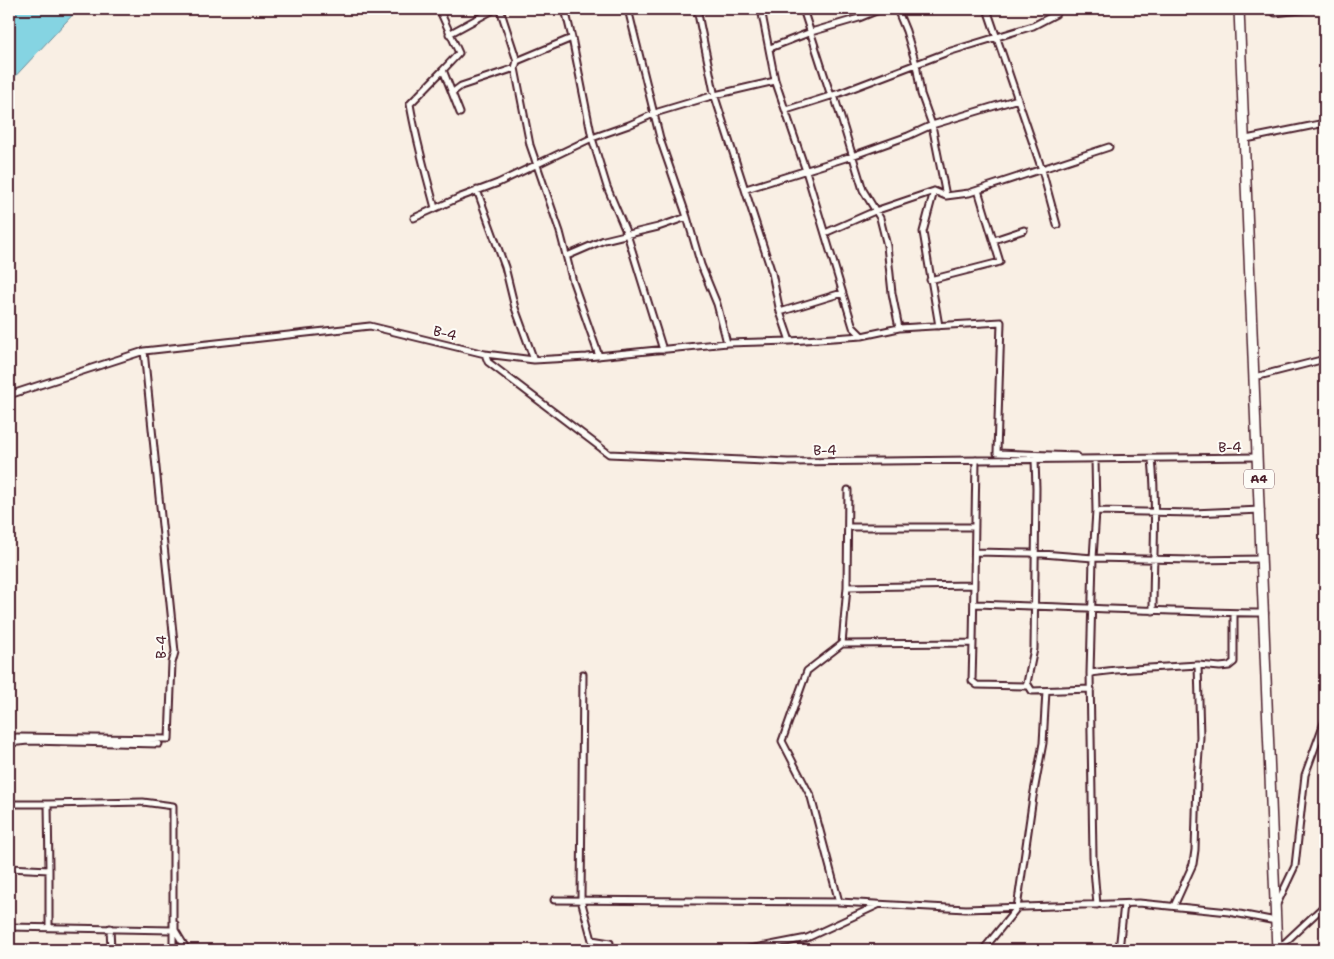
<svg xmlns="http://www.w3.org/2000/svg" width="1334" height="959" font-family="'Shantell Sans',sans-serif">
  <rect width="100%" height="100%" fill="#f9efe4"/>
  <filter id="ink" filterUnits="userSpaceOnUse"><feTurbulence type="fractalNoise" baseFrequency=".02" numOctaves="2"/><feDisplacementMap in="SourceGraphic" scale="10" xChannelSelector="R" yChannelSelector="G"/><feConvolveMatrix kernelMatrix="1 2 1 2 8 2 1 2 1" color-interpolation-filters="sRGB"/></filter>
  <g filter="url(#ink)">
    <path fill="#85d4e2" stroke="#6d8c99" d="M9 9H78L9 83Z"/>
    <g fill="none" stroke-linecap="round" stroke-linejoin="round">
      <defs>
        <path id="minor" d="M439 9 459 53 443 70 460 113
          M500 9 517 61 515 68 530 145 560 232 573 282 599 356
          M565 9 572 38 592 138 607 187 627 234 663 350
          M628 9 661 142 687 217 701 265 717 304 727 343
          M697 9 715 97 772 273 780 312 790 341
          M761 9 775 80 806 171 853 327 862 336
          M803 9 831 96
          M897 9 906 31 916 64 921 94 932 125 946 196
          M987 9 1042 170 1057 225
          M1272 9 1275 13 1309 9
          M449 34 495 9
          M770 48 811 32 859 18 881 9
          M517 61 572 38
          M453 92 461 86 515 68
          M834 95 863 190 880 218 887 246 892 293 899 328
          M786 110 840 93 948 52 1033 26 1056 14 1055 9
          M1246 139 1325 123
          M746 189 852 156 908 136 932 125 1018 99
          M477 190 505 267 515 308 534 360
          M934 191 923 232 939 326
          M435 208C426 174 416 140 410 104L443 70
          M414 218 458 198 498 183 592 138 629 125 658 112 715 95 775 81
          M825 233 875 211 934 191 946 196 969 193 1109 147
          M994 240 1024 230
          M567 256 604 240 658 227 687 217
          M930 280 1000 262 978 190
          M780 312 842 293
          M485 354 534 360 587 357 727 343 790 341 862 336 899 328 1001 322 997 453 1077 456
          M1255 377 1325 359
          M9 395 144 351
          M1095 459 1096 511 1093 558 1090 673 1093 857 1097 905
          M1152 459C1157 508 1153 561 1153 611
          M1035 460 1036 488 1034 649 1027 683 1032 691 1091 689
          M1096 511 1193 513 1261 510
          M848 527H975
          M975 552 1030 553 1093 558 1194 560 1262 559
          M847 587 974 585
          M974 604C1071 607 1168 612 1265 613
          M973 643 972 681 977 685 1028 686
          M842 644 847 587 848 490
          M1090 673 1116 670 1198 665 1220 667 1229 666 1234 662V613
          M583 674 581 900 592 940 610 943V950
          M9 739 17 737 169 739 172 663 175 652 144 351 370 326 485 354 488 362 609 454 788 462 1258 457
          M9 743 28 741 159 744
          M9 804H48L49 870 9 868
          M48 804 143 802 173 806V950
          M49 870V927
          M554 900 839 902 966 909 1139 903 1229 912 1276 921
          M839 902 811 797 782 741 807 671 842 644 973 643 976 460
          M1277 904 1295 866 1305 775 1325 720
          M1174 906 1193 864 1195 850 1197 780 1200 737 1198 665
          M175 924V930L187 950
          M9 927 172 930
          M110 928 111 950
          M1278 949 1325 905
          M744 950 807 938 878 905
          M983 950 1017 908 1033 797 1043 743 1046 691
          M1119 950 1124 904"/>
        <path id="trunk" d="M1239 9 1277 950"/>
      </defs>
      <use href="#minor" stroke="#4a1f2b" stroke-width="9"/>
      <use href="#trunk" stroke="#4a1f2b" stroke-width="12"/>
      <use href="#minor" stroke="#fdfcf7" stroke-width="5"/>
      <use href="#trunk" stroke="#fdfcf7" stroke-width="9"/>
    </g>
  </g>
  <g text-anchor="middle" stroke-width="4" stroke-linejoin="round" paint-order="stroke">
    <rect fill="#fdfcf7" stroke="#806168" stroke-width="1" x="1244" y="469.5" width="30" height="19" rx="4"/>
    <g font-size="12" font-weight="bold" fill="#4a1f2b">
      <text x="1259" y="483">A4</text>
    </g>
    <g font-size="14" fill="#4a1f2b" stroke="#fdfcf7">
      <text transform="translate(445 333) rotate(14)" y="5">B-4</text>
      <text transform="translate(1230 447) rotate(-1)" y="5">B-4</text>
      <text transform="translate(825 450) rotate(-1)" y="5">B-4</text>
      <text transform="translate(161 647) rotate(-89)" y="5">B-4</text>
    </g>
  </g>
  <rect width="1334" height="959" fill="none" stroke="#fdfcf7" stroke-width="30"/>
  <rect x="15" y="15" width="1304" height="929" fill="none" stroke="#4a1f2b" stroke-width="2" filter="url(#ink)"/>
</svg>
